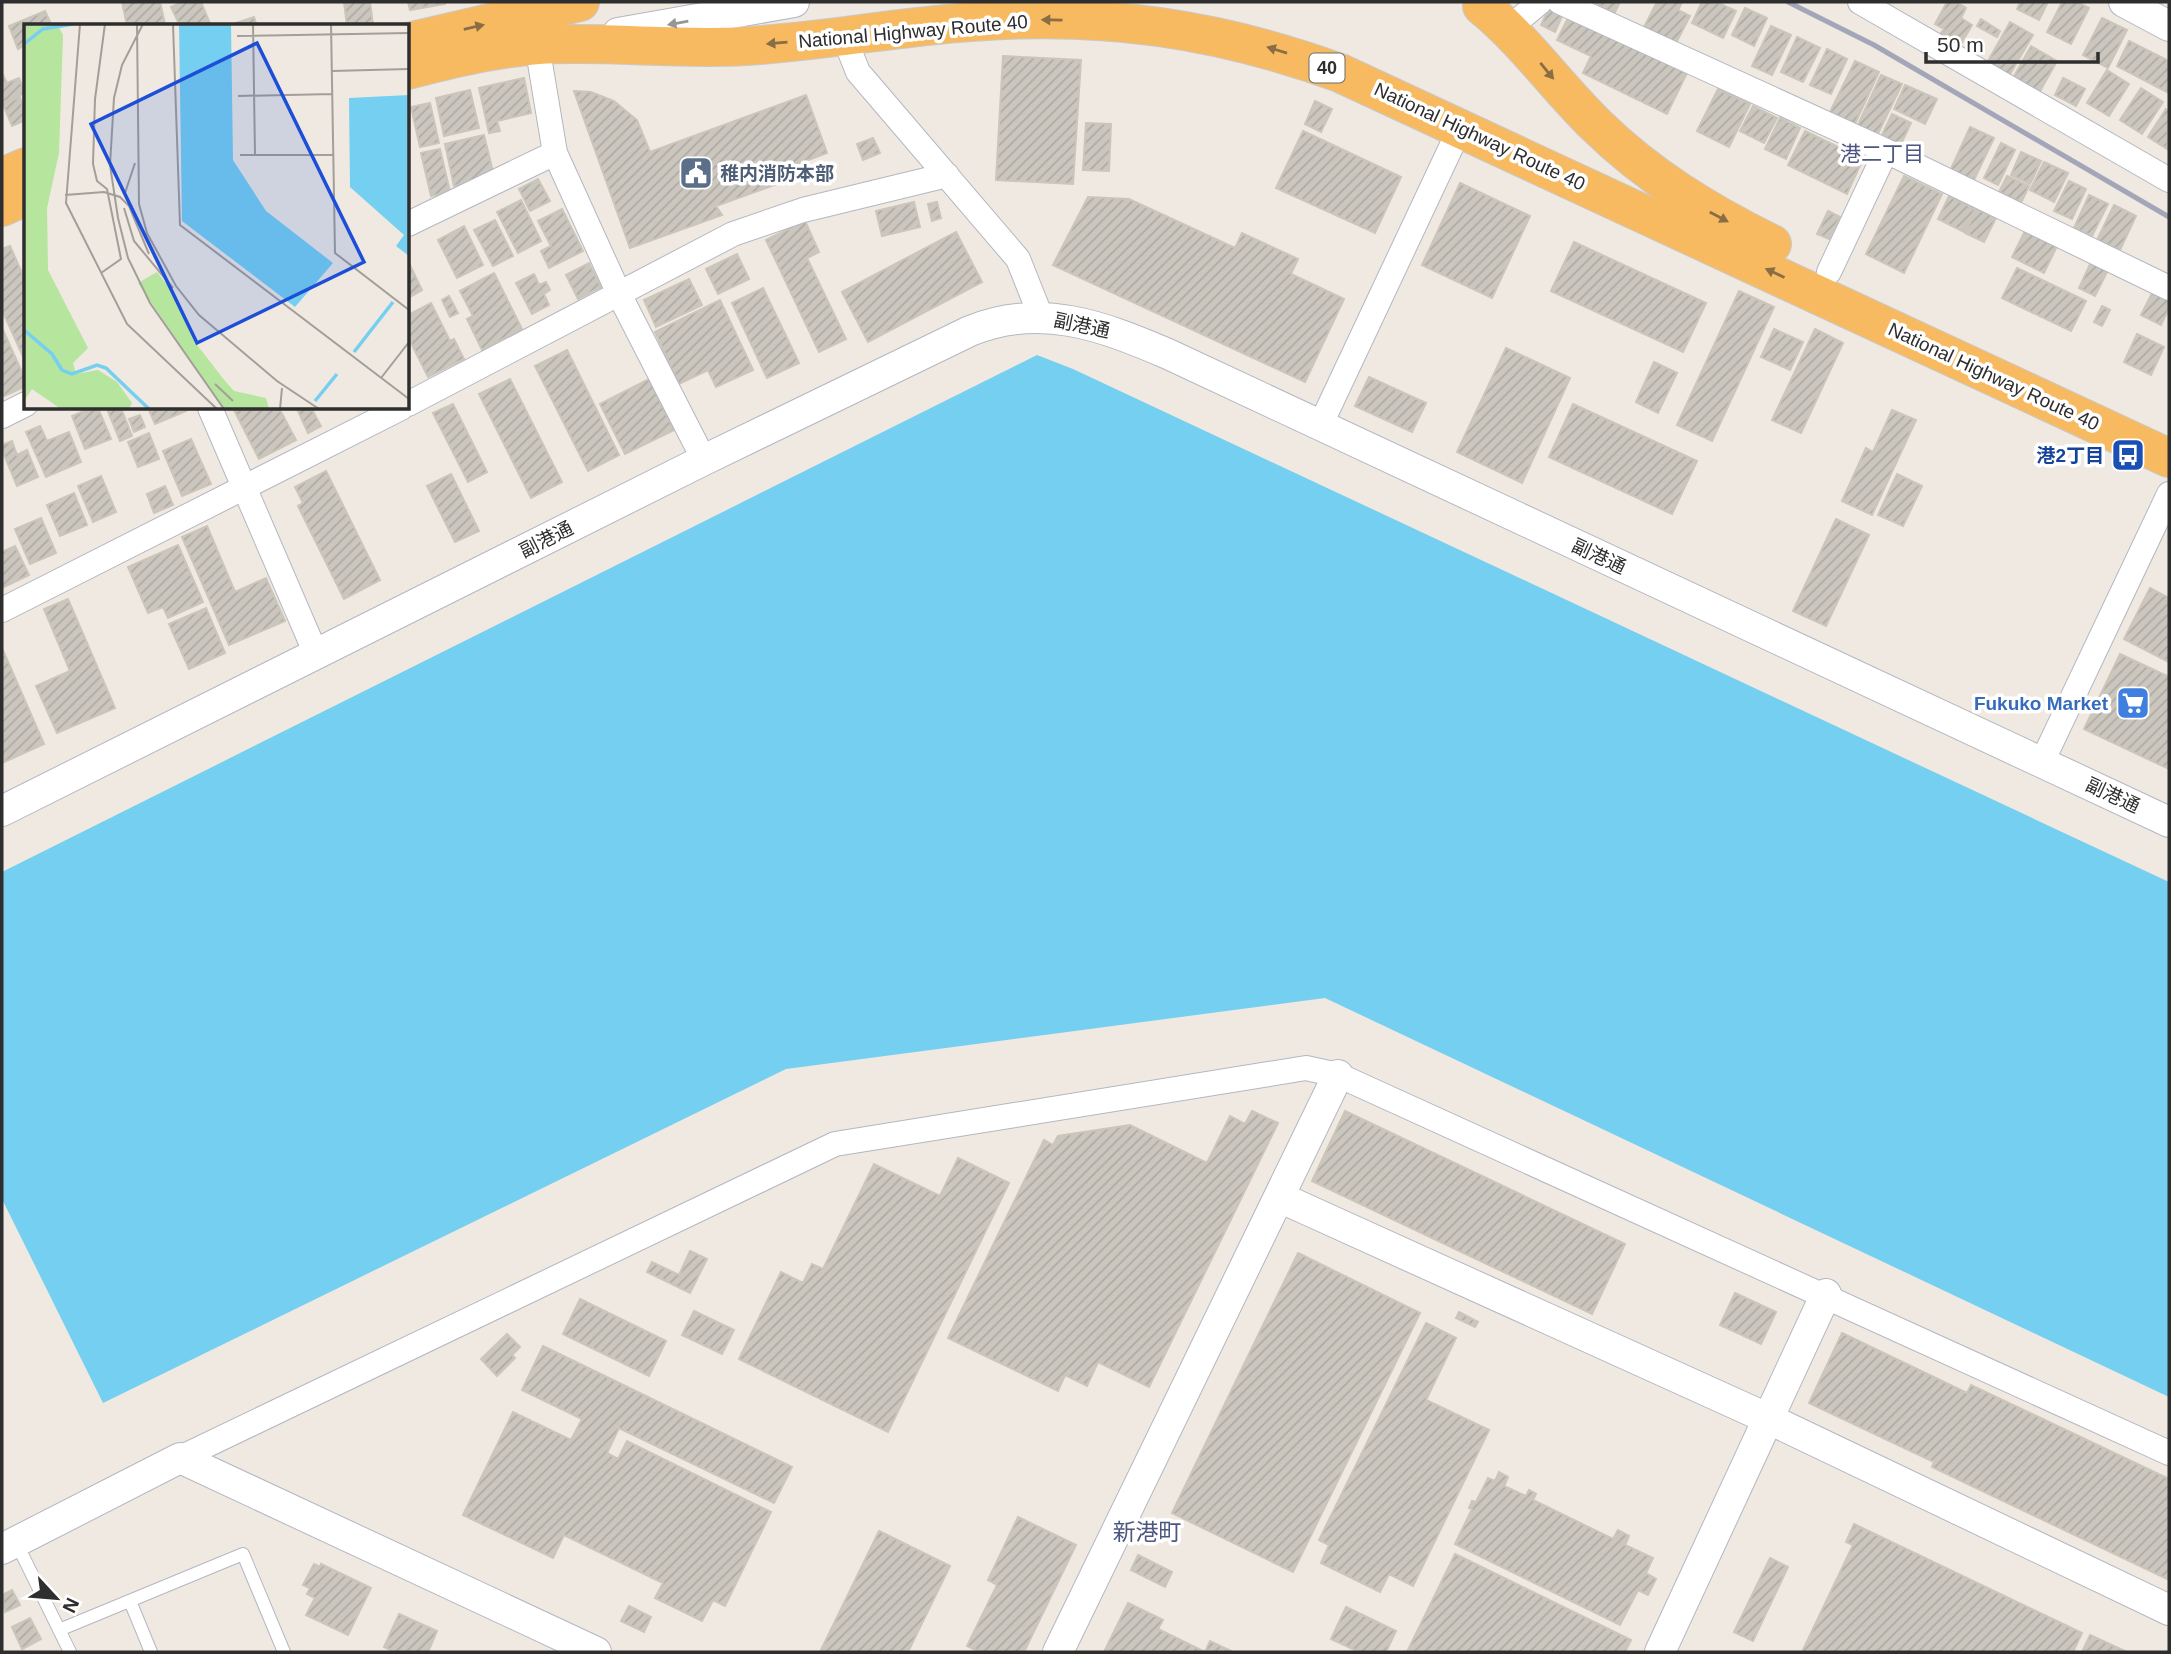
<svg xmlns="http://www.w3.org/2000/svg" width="2171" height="1654" font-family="Helvetica,'Noto Sans JP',sans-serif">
  <defs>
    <pattern id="building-hatch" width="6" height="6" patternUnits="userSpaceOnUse" patternTransform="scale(1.75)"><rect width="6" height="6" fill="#cbc7bf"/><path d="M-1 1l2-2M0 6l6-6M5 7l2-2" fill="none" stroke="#afaba4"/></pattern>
  </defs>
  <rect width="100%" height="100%" fill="#efe9e1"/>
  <path fill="#75cff0" d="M1037 355 1073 369 2169 882V1397L1325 998 786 1069 103 1403 2 1199V872Z"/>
  <path fill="url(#building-hatch)" stroke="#cbc5ba" stroke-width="2" d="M122 2H160L165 24 127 26Z
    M182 2H201L211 26H180L171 7Z
    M344 2H370L373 25 347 26Z
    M408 2H445V4L410 10Z
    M1595 2H1620L1614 14Z
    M1657 2H1682L1678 10 1690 16 1675 45 1643 29Z
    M1702 2H1716L1736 11 1723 38 1692 23Z
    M1947 2H1956L1966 8 1961 18 1972 25 1961 44 1941 33 1944 29 1935 24Z
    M2020 2H2048L2039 20 2017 9Z
    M2062 2H2077L2089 8 2071 44 2047 32Z
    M1549 8 1563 14 1555 32 1541 25Z
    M1745 8 1767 18 1754 46 1732 35Z
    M45 11 52 26H26V45L18 49 9 26Z
    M1570 14 1688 71 1667 114 1583 73 1591 56 1557 40Z
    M254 17 257 26H231L230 25Z
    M2102 18 2127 30 2108 68 2083 55Z
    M1981 19 2000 31 1997 37 1977 26Z
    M2010 22 2033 35 2009 76 1987 63Z
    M1771 26 1791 35 1772 75 1752 66Z
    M1797 37 1820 48 1803 82 1781 72Z
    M2129 41 2169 61V93L2117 66Z
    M2031 46 2057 61 2039 93 2013 78Z
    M1827 49 1847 59 1831 94 1810 85Z
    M1003 56 1081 60 1073 184 996 180Z
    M1855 61 1879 72 1854 126 1829 114Z
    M2107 70 2129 84 2109 116 2087 103Z
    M2 73 7 83 19 78 25 93 2 103Z
    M1881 75 1902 84 1876 138 1856 129Z
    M524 78 531 113 497 121 500 131 489 133 479 88Z
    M2063 78 2085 89 2076 106 2055 95Z
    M1905 85 1937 99 1925 124 1894 109Z
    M2141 88 2163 102 2142 134 2120 120Z
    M1718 89 1750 104 1729 147 1697 131Z
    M470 90 479 128 444 136 436 98Z
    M574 91 591 92 614 101 637 120 650 152 806 95 827 153 787 168 791 179 716 206 722 215 630 248Z
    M20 97 26 120 12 126 3 104Z
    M1315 101 1332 109 1321 132 1305 124Z
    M430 103 439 143 420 147 411 107Z
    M1753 106 1777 118 1764 143 1740 131Z
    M2166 109 2169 111 2167 149 2148 137Z
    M1892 114 1911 123 1899 148 1880 139Z
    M1780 118 1800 128 1786 159 1765 149Z
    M1086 123 1111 124 1109 171 1083 170Z
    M1970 127 1994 138 1973 182 1950 171Z
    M1303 131 1401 177 1375 233 1276 188Z
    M1805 131 1863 159 1847 194 1788 165Z
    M484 135 494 176 454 186 445 144Z
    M873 138 880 153 863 160 857 144Z
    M2001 143 2015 150 1998 185 1984 178Z
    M440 149 450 192 431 196 421 153Z
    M2021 152 2041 161 2030 184 2011 175Z
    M2044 162 2068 173 2054 202 2030 190Z
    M1904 176 1942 194 1904 273 1866 254Z
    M2007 176 2029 186 2021 203 1999 192Z
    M538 179 550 201 530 211 519 189Z
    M2069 181 2086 189 2072 219 2054 211Z
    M1460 183 1530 216 1492 298 1422 265Z
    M2089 195 2108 204 2092 236 2074 228Z
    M1949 196 1975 209 1964 232 1938 219Z
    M1088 197 1129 199 1235 248 1242 233 1298 259 1291 274 1344 299 1305 382 1053 265Z
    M521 200 541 241 518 253 497 212Z
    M914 202 920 227 882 236 876 211Z
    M937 202 941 218 932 221 928 204Z
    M2114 205 2136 216 2120 250 2097 240Z
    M562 209 583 251 549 268 541 251 551 246 538 221Z
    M1977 209 1996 218 1984 242 1965 233Z
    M1828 211 1840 217 1829 239 1817 234Z
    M495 220 513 256 493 266 474 230Z
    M805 221 819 252 807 258 846 339 819 352 766 240Z
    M464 226 483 265 457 278 438 240Z
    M2026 229 2058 244 2044 273 2012 257Z
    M956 232 982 282 868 342 842 292Z
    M1574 242 1706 303 1683 352 1551 291Z
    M10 246 26 282V363L2 310V249Z
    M737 254 749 279 718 294 706 269Z
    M408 261 422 290 408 298Z
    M2091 262 2108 270 2095 296 2079 288Z
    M589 263 601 287 578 299 566 275Z
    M2017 268 2086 301 2071 331 2002 298Z
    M494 273 522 329 482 350 467 319 473 316 460 291Z
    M534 274 539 285 546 282 550 290 544 294 549 305 532 314 516 283Z
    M689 279 702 305 656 327 644 300Z
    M763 288 799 363 767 378 732 303Z
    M1739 291 1774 307 1712 441 1677 425Z
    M2153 291 2169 299V308L2161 325 2141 315Z
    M449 296 458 313 450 317 442 300Z
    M720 300 753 370 716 387 708 370 679 384 655 332Z
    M431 303 450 341 454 339 464 359 428 377 408 337V315Z
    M2102 306 2110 310 2102 326 2094 322Z
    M2 328 26 381V386L2 397Z
    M1774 329 1803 342 1790 370 1761 357Z
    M1815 329 1843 343 1801 433 1772 420Z
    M2137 334 2164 347 2151 375 2124 362Z
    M1506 348 1570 378 1522 483 1457 452Z
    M567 350 619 455 588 471 535 366Z
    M1654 362 1677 373 1658 413 1636 402Z
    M1369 377 1426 403 1412 432 1355 406Z
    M510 379 562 482 531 498 479 394Z
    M649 379 674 430 625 454 600 404Z
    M453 404 487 472 468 482 433 413Z
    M1573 404 1697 461 1672 514 1549 457Z
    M91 408H98L111 439 85 449 72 416Z
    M121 408 132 436 120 441 107 409Z
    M148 408H185L186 411 155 424Z
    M233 408H279L296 440 259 459Z
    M311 408 321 426 308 433 297 409Z
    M1892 410 1916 420 1872 515 1842 501 1866 448 1873 452Z
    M140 415 145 427 134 432 129 419Z
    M40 426 47 441 69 432 81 462 46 477 26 432Z
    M149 433 159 459 138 467 128 442Z
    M191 439 211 484 182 496 163 451Z
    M12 441 17 455 27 450 38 477 17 486 2 450V445Z
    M326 471 380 580 344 599 298 506 303 503 295 487Z
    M451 474 479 531 455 542 427 486Z
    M1897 474 1922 486 1903 526 1878 515Z
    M101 476 116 512 93 522 78 486Z
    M165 486 173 505 154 513 147 494Z
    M74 493 87 525 60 536 47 505Z
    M41 518 56 553 30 564 15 529Z
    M1836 519 1869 535 1826 626 1793 611Z
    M207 526 235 592 266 578 285 621 229 645 182 537Z
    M178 545 203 602 168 618 163 607 148 613 128 567Z
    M15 546 29 575 2 588V552Z
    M2150 588 2169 598V662L2124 639Z
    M68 599 115 708 57 733 36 686 70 671 44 609Z
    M206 608 225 653 189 669 169 624Z
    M2 648 44 744 2 763Z
    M2120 654 2169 677V769L2084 729Z
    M1252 1111 1278 1123 1149 1387 1098 1362 1087 1386 1065 1375 1058 1391 948 1338 1044 1140 1053 1145 1058 1136 1130 1125 1207 1163 1230 1116 1245 1124Z
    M1345 1111 1625 1244 1592 1314 1312 1181Z
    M958 1158 1009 1183 888 1432 739 1359 781 1272 803 1283 812 1264 823 1269 874 1164 940 1196Z
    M690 1251 707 1259 690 1293 647 1272 652 1262 679 1275Z
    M1298 1253 1420 1313 1293 1572 1172 1513Z
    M1735 1293 1776 1312 1761 1344 1720 1325Z
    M580 1299 666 1341 649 1376 563 1334Z
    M694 1311 734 1330 722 1354 682 1335Z
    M1459 1312 1478 1322 1475 1327 1456 1318Z
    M1426 1323 1456 1338 1426 1400 1489 1430 1413 1586 1389 1574 1380 1592 1321 1563 1329 1545 1319 1540Z
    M1842 1333 1967 1393 1971 1385 2169 1479V1580L1932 1467 1934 1462 1809 1403Z
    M507 1334 520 1347 512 1355 515 1358 497 1376 481 1359Z
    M543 1346 792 1467 774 1503 619 1428 607 1453 618 1459 627 1441 771 1512 725 1606 713 1600 702 1621 655 1598 663 1583 564 1535 553 1558 463 1515 513 1412 571 1440 582 1419 522 1390Z
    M1499 1472 1508 1477 1504 1486 1526 1496 1529 1490 1536 1494 1533 1500 1613 1539 1618 1530 1629 1536 1625 1545 1653 1558 1646 1573 1656 1579 1648 1595 1638 1590 1620 1625 1455 1544 1472 1509 1469 1508 1472 1501 1476 1502 1488 1478 1495 1481Z
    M1018 1517 1076 1545 1024 1652H980L967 1646 997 1585 988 1580Z
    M1854 1524 2082 1633 2073 1652H1802L1853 1545 1846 1542Z
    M879 1531 950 1566 908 1652H820Z
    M1455 1554 1631 1640 1625 1652H1407Z
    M1138 1555 1172 1572 1165 1587 1131 1570Z
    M1770 1558 1788 1567 1753 1641 1734 1632Z
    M314 1564 320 1567 321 1564 371 1588 348 1635 306 1615 315 1598 307 1594 310 1588 303 1585Z
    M12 1590 20 1605 5 1612 2 1595Z
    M1128 1603 1163 1620 1158 1629 1205 1652 1210 1641 1233 1652H1104Z
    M629 1606 651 1617 644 1632 621 1621Z
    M1346 1607 1396 1631 1386 1652H1359L1331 1639Z
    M399 1614 437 1631 428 1652H395L384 1647Z
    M30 1618 41 1639 22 1649 12 1627Z
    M2090 1635 2127 1652H2082Z"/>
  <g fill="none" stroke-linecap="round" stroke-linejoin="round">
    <defs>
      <path id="service" d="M16 1542 70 1652
        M130 1601 151 1652
        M59 1630 243 1554 284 1652"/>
      <path id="minor" d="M1560 2 1886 151 2169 288
        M1860 2 2169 180
        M1509 28 1540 2
        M844 37 858 72 1018 259 1041 317
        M537 45 555 153 620 296 704 460
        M408 224 555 153
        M1829 272 1886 151
        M408 404 733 234 803 210 947 175
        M210 408 316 654
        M2 416 26 404
        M1320 426 1461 126
        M2 610 401 408
        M2042 762 2169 494
        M180 1458 835 1144 1306 1068 1338 1075 2169 1453"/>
      <path id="tertiary" d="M2124 2 2169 26
        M618 33 794 2
        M2 811 704 460 970 331C1040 302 1103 326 1168 354L2169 822
        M1279 1197 1769 1419 2169 1610
        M2 1549 180 1458 596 1652
        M1058 1652 1338 1075
        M1660 1652 1826 1294"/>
      <path id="trunk" d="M1482 6C1525 41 1556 86 1596 125 1648 176 1707 212 1772 244
        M408 42 580 2
        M408 70C449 59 496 48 538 45 606 41 676 50 745 46 820 42 895 27 971 22 1103 12 1216 28 1340 73L2169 458
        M2 177 26 167
        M2 207 26 196"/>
    </defs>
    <use href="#service" stroke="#b4b7c1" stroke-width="14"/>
    <use href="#minor" stroke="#b4b7c1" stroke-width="26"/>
    <use href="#tertiary" stroke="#b4b7c1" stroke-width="32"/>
    <use href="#trunk" stroke="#c9c9c9" stroke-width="40"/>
    <use href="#service" stroke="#fff" stroke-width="12"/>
    <use href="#minor" stroke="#fff" stroke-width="24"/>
    <use href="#tertiary" stroke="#fff" stroke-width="30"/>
    <use href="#trunk" stroke="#f8ba60" stroke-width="38"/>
    <path stroke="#a3a6b8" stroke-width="5" d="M1788 2 1874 45 2169 217"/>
  </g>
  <defs><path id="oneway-solid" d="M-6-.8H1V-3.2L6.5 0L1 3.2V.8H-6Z" transform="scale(1.75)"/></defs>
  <g fill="#896d44">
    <use href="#oneway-solid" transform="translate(1052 20) rotate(-179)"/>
    <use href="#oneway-solid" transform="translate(474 27) rotate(-13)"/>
    <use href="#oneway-solid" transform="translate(777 43) rotate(175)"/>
    <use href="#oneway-solid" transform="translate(1277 50) rotate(-163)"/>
    <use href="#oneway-solid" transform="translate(1547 71) rotate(51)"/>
    <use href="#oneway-solid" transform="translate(1719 217) rotate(28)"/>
    <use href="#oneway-solid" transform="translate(1775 273) rotate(-155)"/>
  </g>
  <use fill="#969696" href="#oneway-solid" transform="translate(678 23) rotate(170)"/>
  <defs>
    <symbol id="civic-square" viewBox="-11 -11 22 22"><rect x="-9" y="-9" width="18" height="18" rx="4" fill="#5c6f8a" stroke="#fff"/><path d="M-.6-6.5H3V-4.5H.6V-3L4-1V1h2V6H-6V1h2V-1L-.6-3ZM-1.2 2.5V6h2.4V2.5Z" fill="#fff"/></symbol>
    <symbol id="bus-square" viewBox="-11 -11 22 22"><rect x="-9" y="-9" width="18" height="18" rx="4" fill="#1a4fb4" stroke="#fff"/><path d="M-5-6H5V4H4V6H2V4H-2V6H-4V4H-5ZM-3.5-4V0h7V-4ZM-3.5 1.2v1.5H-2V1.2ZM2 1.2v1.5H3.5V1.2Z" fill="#fff"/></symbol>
    <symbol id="supermarket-square" viewBox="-11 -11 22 22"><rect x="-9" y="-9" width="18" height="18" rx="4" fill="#3f7fe0" stroke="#fff"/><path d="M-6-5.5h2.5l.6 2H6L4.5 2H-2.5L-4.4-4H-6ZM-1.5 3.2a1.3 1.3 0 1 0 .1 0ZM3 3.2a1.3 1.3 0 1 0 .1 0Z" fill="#fff"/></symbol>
  </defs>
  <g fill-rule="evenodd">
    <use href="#civic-square" x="677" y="154" width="38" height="38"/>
    <use href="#bus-square" x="2109" y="436" width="38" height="38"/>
    <use href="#supermarket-square" x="2114" y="684" width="38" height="38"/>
  </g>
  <g text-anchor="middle" stroke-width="7" stroke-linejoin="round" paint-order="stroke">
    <rect fill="#fff" stroke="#6d6d6d" stroke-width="2" x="1309.5" y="53.5" width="35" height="29" rx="5"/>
    <g font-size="18" font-weight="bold" fill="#2e2e2e">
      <text x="1327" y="74">40</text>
    </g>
    <g font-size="19" fill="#2e2e2e" stroke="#fff">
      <text transform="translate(913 31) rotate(-5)" y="7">National Highway Route 40</text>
      <text transform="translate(1480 136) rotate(25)" y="7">National Highway Route 40</text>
      <text transform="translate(1082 325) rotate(12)" y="7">副港通</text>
      <text transform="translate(1994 376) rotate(25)" y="7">National Highway Route 40</text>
      <text transform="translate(546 539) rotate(-27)" y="7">副港通</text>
      <text transform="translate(1599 556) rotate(25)" y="7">副港通</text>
      <text transform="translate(2113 795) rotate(25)" y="7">副港通</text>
    </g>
    <g font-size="19" font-weight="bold" fill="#4e5e75" stroke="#fff" text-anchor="start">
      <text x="720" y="180">稚内消防本部</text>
    </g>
    <g font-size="19" font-weight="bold" fill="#164399" stroke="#fff" text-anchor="end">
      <text x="2104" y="462">港2丁目</text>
    </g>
    <g font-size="19" font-weight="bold" fill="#366cbe" stroke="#fff" text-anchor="end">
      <text x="2108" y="710">Fukuko Market</text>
    </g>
    <g font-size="21" fill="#4d5680" stroke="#fff">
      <text x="1882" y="161">港二丁目</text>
    </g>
    <g font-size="23" fill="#4d5680" stroke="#fff">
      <text x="1147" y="1540">新港町</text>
    </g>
  </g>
  <g transform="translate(24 24)">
    <rect width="385" height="385" fill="#efe9e1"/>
    <path d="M133 248 148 267 170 317 201 357 210 367 242 374 245 385H199L114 259Z" fill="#b6e59e"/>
    <path d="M0 0H33L39 11 35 129 23 184 24 246 64 324 49 339 52 350 74 346 93 358 108 379 105 385H37L8 365 0 377Z" fill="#b6e59e"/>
    <path d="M155 0H207L209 136 242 187 309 239 271 283 158 197ZM385 71V232L372 222 380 211 326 163 325 74Z" fill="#75cff0"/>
    <path fill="none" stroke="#75cff0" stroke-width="3.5" d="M0 20 19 5 49 0M0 306 28 330 38 346 48 350 73 341 82 344 125 385M330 328 369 278M291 377 313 350"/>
    <path fill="none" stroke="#a29e99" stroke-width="2" d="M56 0 42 179 103 300 193 385M113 0 115 180 123 209 152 262 175 291 253 357 295 385M119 0 98 41 90 74 86 141 94 194 104 234 126 279 200 385M149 0 156 201 385 375M229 0 231 131M307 0 311 229 385 286M213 12 385 9M308 47 385 45M214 72 309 70M216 131H309M101 169 111 139M41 171 80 168 96 173 105 182 125 230M100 184 110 217 149 264M77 249 97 235 83 165 73 157 69 140 71 75 81 0M357 354 385 318M191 360 209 377M256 385 258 364"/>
    <path fill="#1d4ed8" fill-opacity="0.15" stroke="#1d4ed8" stroke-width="3.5" d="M233 19 340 238 173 319 67 100Z"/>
    <rect width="385" height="385" fill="none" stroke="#2e2e2e" stroke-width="3.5"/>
  </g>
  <rect width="2171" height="1654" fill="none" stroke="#2e2e2e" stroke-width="7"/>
  <g transform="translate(56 1598) rotate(116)" stroke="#ffffff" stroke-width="5" paint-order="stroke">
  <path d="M0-5L12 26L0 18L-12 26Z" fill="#2e2e2e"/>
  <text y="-10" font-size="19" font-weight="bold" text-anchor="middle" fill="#2e2e2e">N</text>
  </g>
  <path d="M1926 52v10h172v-10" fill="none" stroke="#2e2e2e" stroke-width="3.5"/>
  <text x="1937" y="52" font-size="21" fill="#2e2e2e" stroke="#ffffff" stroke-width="5" paint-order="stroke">50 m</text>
</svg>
